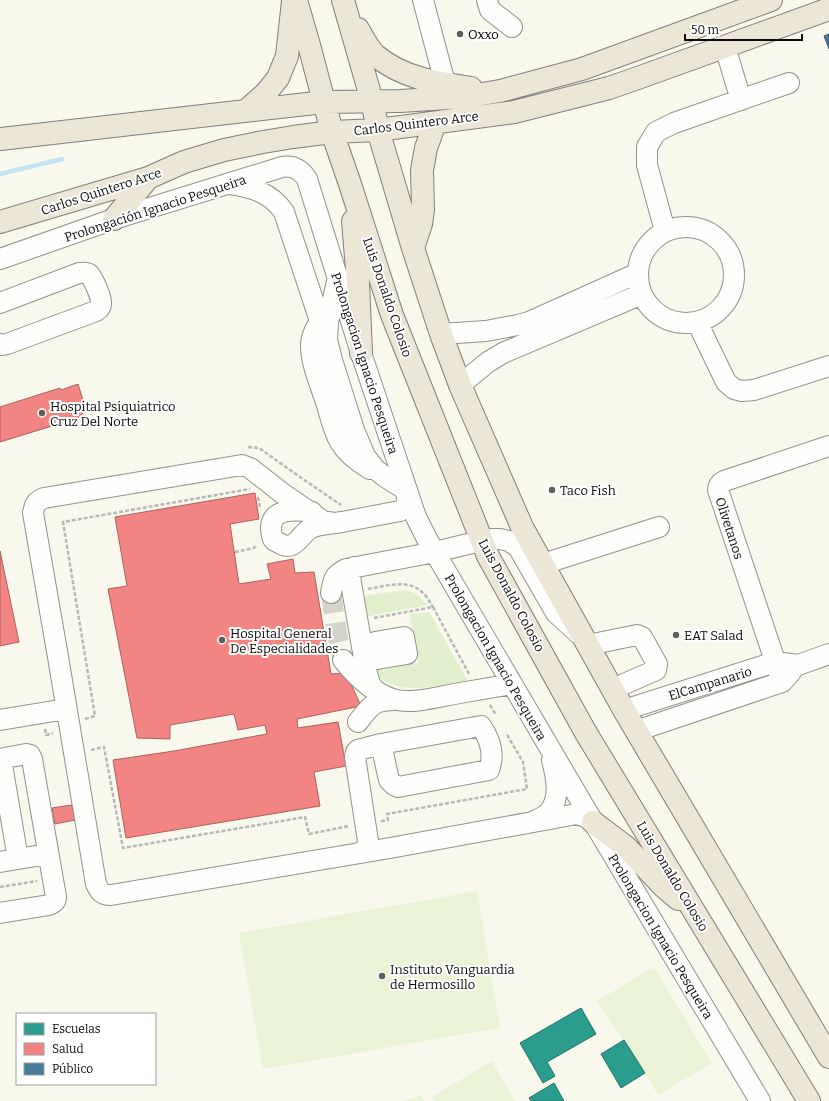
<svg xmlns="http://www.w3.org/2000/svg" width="829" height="1101" font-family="Bitter,serif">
  <rect width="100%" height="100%" fill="#f9f8ed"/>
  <path fill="#e1efcd" d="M406 590C417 593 420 596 427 605L365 617 362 596Z
    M429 612 468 681C439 685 394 699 374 671L418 663 410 614Z"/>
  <path fill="#ebf3d6" d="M477 891 500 1028 263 1069 239 933Z
    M654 967 712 1063 658 1095 639 1063 638 1064 624 1040 618 1033 597 1001Z
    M492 1061 515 1101H435L432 1097Z
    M421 1095 425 1101H403Z"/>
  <path fill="#2a9d8f" stroke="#207167" d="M581 1008 596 1034 547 1062 555 1076 543 1083 520 1043Z
    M624 1040 645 1073 621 1088 601 1054Z
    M554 1083 564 1101H531L529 1098Z"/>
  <path fill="#f28482" stroke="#ac5f5e" d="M78 384 86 410 78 418 0 442V407L60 388 61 390Z
    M255 493 259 519 230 524 239 584 271 579 267 564 293 559 295 573 314 572 331 674 346 673 361 706 297 719 298 728 338 722 346 766 314 772 320 806 126 838 113 760 174 751 267 734 265 725 238 730 234 714 170 725V739L137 738 108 589 127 586 115 517Z
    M0 551 19 642 0 646Z
    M72 805 75 820 55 824 52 808Z"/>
  <path fill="#457b9d" stroke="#335971" d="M829 34V49L824 36Z"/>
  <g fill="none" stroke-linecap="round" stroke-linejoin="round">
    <path stroke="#c3e2f3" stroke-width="4.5" d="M0 174 62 159"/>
    <path stroke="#d5d4cb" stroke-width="20" stroke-dasharray="20 10" stroke-linecap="butt" d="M331 593 337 634 343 660"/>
    <defs>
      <path id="minor" d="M423 0 445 83
        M487 0 490 10 512 27
        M725 47 741 100
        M230 184C252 187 271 193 284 212L323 330
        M638 275a48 48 0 1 1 96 0a48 48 0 1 1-96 0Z
        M665 231 647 165V147L656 132 674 123 789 83
        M0 259 114 219 282 167C293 165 301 170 307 179L361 353 416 517 427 539 582 803 760 1101
        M338 277 328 322 327 340 332 360 354 430 365 456 375 469 385 477 406 490C407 499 409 506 400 511L342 522 335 523 323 521 282 493 250 468 242 465 44 498C35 502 35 504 33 513L58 657 96 884C100 892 102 895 111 895L390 848 577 814 586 817 593 822
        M0 303 79 273C83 273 86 272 89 274 93 278 102 298 101 304 101 308 99 309 96 311L7 344 2 345 0 344
        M324 314C319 323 311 334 311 345 311 364 320 384 326 402 330 415 333 430 340 442 347 454 358 462 370 469
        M697 322 726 382 734 389 742 391 754 390 829 366
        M441 334 486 331 518 325 529 322 638 273
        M460 385 488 362 503 353 642 294
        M312 512C298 510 272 507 271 527 271 532 271 534 273 539 275 542 278 542 281 544 295 552 301 533 311 528 318 525 328 524 335 523
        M543 564 659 527
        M354 567 350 577 366 670 370 684 374 689
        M331 593C334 578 333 576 346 569L435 552 468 544 492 539H500L509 541 518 547 556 613 579 634
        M588 645 637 635 642 637 657 664 656 670 613 689
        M343 660C356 676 373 693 393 699 412 705 441 696 460 693 477 690 495 687 512 684
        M365 661 407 654 404 637 375 642 378 659
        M782 682 718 490C718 485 720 483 724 481L829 446
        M624 710 775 662 798 665 829 654
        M0 720 66 709
        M358 722C370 706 374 700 394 700
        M636 731 782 682 791 672
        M0 759 26 754 30 755 32 759 56 897C56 902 53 903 49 905L0 913
        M1 759 18 859
        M534 821C539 819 546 816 550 811 561 796 556 776 552 760
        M359 853C365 850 368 847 368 841L355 757 356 752 358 750 381 744 481 726C490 739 495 754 489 770L398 787 394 785 389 780 381 744
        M0 862 48 854"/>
      <path id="major" d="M296 0 309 45 332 132 350 184 392 315 488 556 586 733 809 1101
        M343 0 372 101 378 130 413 248 441 334 460 385 522 527 624 710 829 1057
        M358 29C363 38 368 48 375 55 402 78 437 83 471 88
        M246 111 266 93 278 78 287 56 293 1
        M0 139 324 102 400 101 464 97 500 91 582 69 771 0
        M114 219 148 178
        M353 221 358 282 361 353
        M0 222 148 178 184 162 224 150 263 142 293 137 332 132 378 130 514 112 609 88 635 79 829 9
        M413 248 421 224 423 210 422 170 426 148 435 123
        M593 822 626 847 664 887 678 899"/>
    </defs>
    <use href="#minor" stroke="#92918c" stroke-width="22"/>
    <use href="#major" stroke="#7f7e7a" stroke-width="24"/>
    <path stroke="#b7b7b5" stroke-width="2.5" stroke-dasharray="4 2" stroke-linecap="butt" d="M248 447 259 448 300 477 341 505
      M258 497 260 507
      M235 552 254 548 256 545
      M368 589C387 586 410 578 424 594 428 598 430 603 433 607
      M374 618 433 607 469 674
      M490 705 496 715
      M85 719 95 716 63 522 250 489
      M45 729 46 735 53 733
      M91 750 104 747 123 848 305 817 309 834 349 826
      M381 821 388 820 387 814 527 789 523 762 506 733
      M0 887 37 881"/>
    <use href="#minor" stroke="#fefefc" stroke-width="20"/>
    <use href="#major" stroke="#ebe6d6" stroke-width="22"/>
  </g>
  <g fill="#5e5d59" stroke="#fff" stroke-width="1.5">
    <circle cx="460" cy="34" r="4"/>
    <circle cx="42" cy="413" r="4"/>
    <circle cx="552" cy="490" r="4"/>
    <circle cx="676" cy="635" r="4"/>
    <circle cx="222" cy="640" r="4"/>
    <circle cx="382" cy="976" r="4"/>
  </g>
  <g text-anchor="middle" stroke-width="4" stroke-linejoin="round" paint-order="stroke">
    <g font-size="13" fill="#0a0a0a" stroke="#fff" text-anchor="start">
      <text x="468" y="39">Oxxo</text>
      <text x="50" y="411">Hospital Psiquiatrico<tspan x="50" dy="15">Cruz Del Norte</tspan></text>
      <text x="560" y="495">Taco Fish</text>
      <text x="230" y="638">Hospital General<tspan x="230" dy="15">De Especialidades</tspan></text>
      <text x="684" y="640">EAT Salad</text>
      <text x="390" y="974">Instituto Vanguardia<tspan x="390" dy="15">de Hermosillo</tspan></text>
    </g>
    <g font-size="13" fill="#0a0a0a" stroke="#fff">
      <text transform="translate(416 123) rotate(-7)" y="5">Carlos Quintero Arce</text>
      <text transform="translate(101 191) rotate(-18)" y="5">Carlos Quintero Arce</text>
      <text transform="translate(155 208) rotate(-18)" y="5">Prolongación Ignacio Pesqueira</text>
      <text transform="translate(388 297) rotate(71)" y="5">Luis Donaldo Colosio</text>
      <text transform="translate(365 363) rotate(72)" y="5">Prolongacion Ignacio Pesqueira</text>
      <text transform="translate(730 528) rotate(72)" y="5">Olivetanos</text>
      <text transform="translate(512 595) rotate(62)" y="5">Luis Donaldo Colosio</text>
      <text transform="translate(496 657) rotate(60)" y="5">Prolongacion Ignacio Pesqueira</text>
      <text transform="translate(710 683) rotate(-17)" y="5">ElCampanario</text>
      <text transform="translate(673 876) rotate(59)" y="5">Luis Donaldo Colosio</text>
      <text transform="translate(661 936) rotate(59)" y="5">Prolongacion Ignacio Pesqueira</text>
    </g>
  </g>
  <rect x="16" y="1013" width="140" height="72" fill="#ffffff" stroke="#9d9d9d"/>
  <rect x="24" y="1023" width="20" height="12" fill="#2a9d8f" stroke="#9d9d9d"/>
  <text x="52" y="1033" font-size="12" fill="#0a0a0a">Escuelas</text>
  <rect x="24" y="1043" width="20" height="12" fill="#f28482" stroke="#9d9d9d"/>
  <text x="52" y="1053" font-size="12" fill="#0a0a0a">Salud</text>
  <rect x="24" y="1063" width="20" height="12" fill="#457b9d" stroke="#9d9d9d"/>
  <text x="52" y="1073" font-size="12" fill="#0a0a0a">Público</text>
  <path d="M685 34v6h117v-6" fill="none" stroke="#0a0a0a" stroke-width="2"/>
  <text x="691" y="34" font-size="12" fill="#0a0a0a" stroke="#ffffff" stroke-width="3" paint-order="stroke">50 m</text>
</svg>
